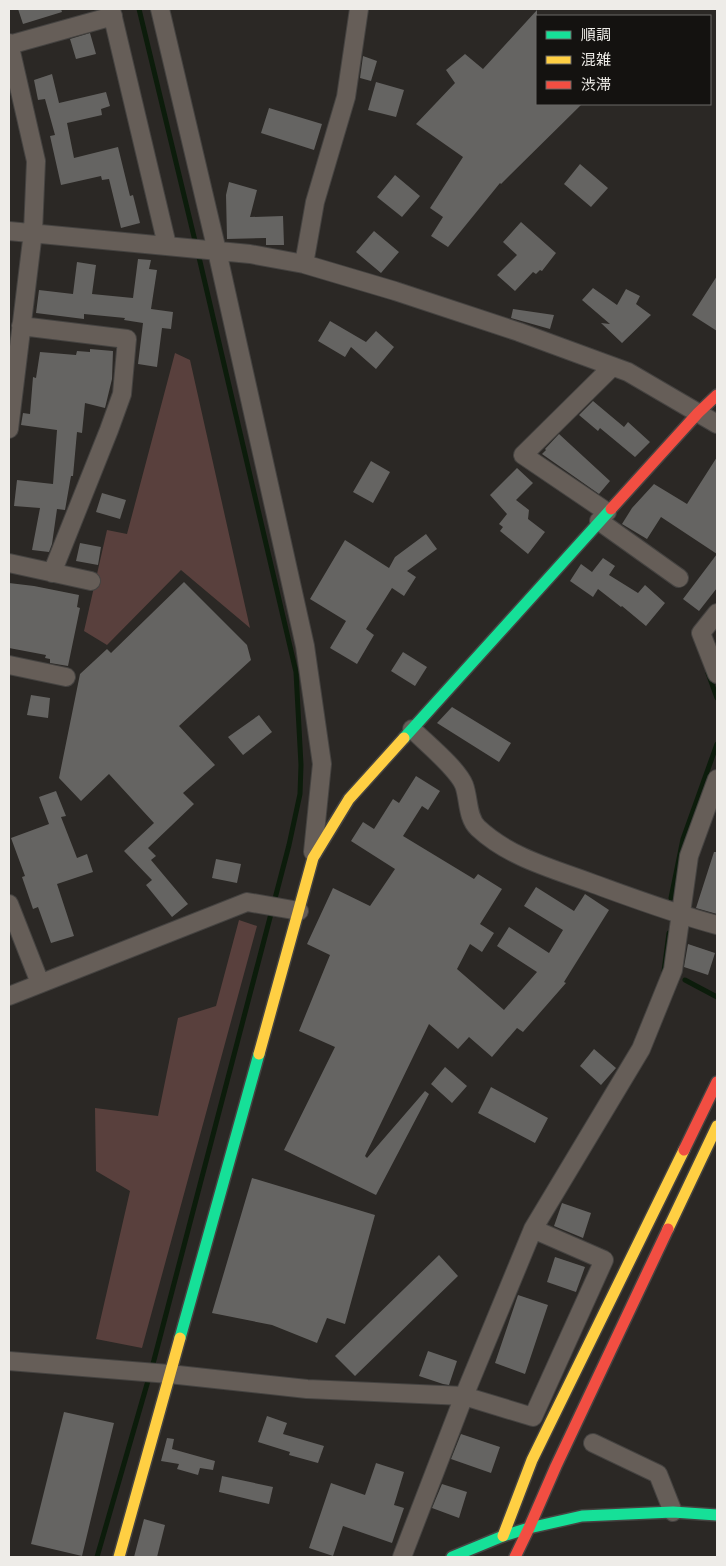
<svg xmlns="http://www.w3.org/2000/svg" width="726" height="1566" font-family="Ubuntu,'Noto Sans JP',sans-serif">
  <rect width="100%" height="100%" fill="#2b2825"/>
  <path fill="#59403d" d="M175 353 190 360 250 628 181 570 107 645 84 631 107 530 127 534Z
    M239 920 257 926 142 1348 96 1339 130 1191 96 1171 95 1108 158 1116 178 1018 216 1006Z"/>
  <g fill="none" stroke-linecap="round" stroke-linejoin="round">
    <path stroke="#0c1c0b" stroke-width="5" d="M139 9 196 245
      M708 673 717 698
      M671 898 683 839 717 744
      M664 971 669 933
      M685 980 717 997
      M97 1557 154 1360 289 845 300 794 301 765 296 672 198 253"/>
  </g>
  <path fill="#656462" d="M18 9H61L62 12 23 24Z
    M537 10V104H582L501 184 500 183 448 247 431 236 443 217 430 208 463 157 416 124 455 83 446 70 465 54 483 69Z
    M90 33 96 54 76 59 70 39Z
    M363 56 377 61 371 81 360 78Z
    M52 74 59 103 106 92 110 106 101 109 102 115 67 123 74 158 118 147 130 196 133 195 140 223 121 228 109 179 102 180 101 176 61 185 50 136 55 135 45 99 38 100 34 80Z
    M376 82 404 90 396 117 368 110Z
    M269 108 322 124 314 150 261 133Z
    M580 164 608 188 591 207 564 184Z
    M395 175 420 196 402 217 377 197Z
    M229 182 257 190 250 217 283 216 284 245H266V238L227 239 226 195Z
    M521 222 556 253 542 271 540 270 536 274 533 272 515 291 497 275 517 255 503 242Z
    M374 231 399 252 381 273 356 252Z
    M138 259 151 260 149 269 157 270 151 309 173 312 171 329 162 328 157 367 138 364 143 323 124 320 125 318 84 314V319L36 313 39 290 73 294 77 262 96 265 92 294 133 298Z
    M717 276V331L692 315Z
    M593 288 617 305 626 289 640 296 636 304 651 315 622 343 601 323 610 324 582 300Z
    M513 309 554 315 550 329 511 318Z
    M330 321 366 342 376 331 394 347 376 369 351 347 345 357 318 341Z
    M90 349 113 351 112 379 105 408 85 403 82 433 77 432 73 476H71L65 510 57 509 52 544 49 552 32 550 40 508 14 506 17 480 53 484 57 430 21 425 23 413 30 414 33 377 36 378 40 352 76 355 77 351 90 352Z
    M593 401 624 427 628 422 650 442 635 457 600 428 598 431 579 415Z
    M559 434 610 481 599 494 542 454 546 450 545 449Z
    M717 457V554L661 517 647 539 622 524 632 508 654 484 687 504Z
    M371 461 390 472 373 503 353 492Z
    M517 468 533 483 516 500 529 510 528 519 545 532 528 554 500 531 503 527 499 524 507 514 490 495Z
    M102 493 126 500 120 519 96 512Z
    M426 534 437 549 407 571 416 577 404 596 392 588 366 629 374 635 357 664 330 648 346 621 310 599 345 540 389 568 395 557Z
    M80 543 101 547 98 565 76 561Z
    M717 554V588L699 611 683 599Z
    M603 558 615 566 609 575 638 593 645 585 665 603 646 626 622 606 621 607 598 589 593 597 570 581 581 564 592 572Z
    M184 582 247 645 251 660 179 726 215 765 183 793 194 804 148 848 156 856 151 860 188 904 172 917 146 885 152 880 124 851 154 823 109 774 81 801 59 778 80 674 107 649 111 653Z
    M9 583 34 586 79 595 77 607 80 608 68 666 50 663V659L45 658 46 655 9 648Z
    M403 652 427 667 415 686 391 671Z
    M31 695 50 698 48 718 27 715Z
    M452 707 511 743 499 762 437 723Z
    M259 715 272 732 243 755 228 737Z
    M416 776 440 791 428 810 422 806 403 836 474 879 478 874 502 889 480 924 494 933 482 952 470 944 457 969 504 1010 537 972 497 946 509 927 549 953 563 930 524 906 536 887 574 911 585 894 609 910 564 982 566 983 523 1032 517 1028 492 1057 469 1037 458 1049 429 1024 365 1156 367 1158 425 1091 429 1094 376 1195 284 1150 335 1047 299 1031 330 955 307 944 333 888 370 906 395 869 351 841 363 822 374 829 393 799 399 803Z
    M56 791 66 816 61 817 77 858 87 854 93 872 57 884 74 936 51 943 38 907 33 909 22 877 25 876 11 838 49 824 39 797Z
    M714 852H717V914L696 908Z
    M216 859 241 864 237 883 212 878Z
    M688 944 715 953 708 975 684 967Z
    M594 1049 616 1068 601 1085 580 1066Z
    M445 1067 467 1086 452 1103 431 1084Z
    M491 1087 548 1118 535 1143 478 1113Z
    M252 1178 375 1215 345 1324 327 1318 317 1343 272 1325 212 1313Z
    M562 1203 591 1213 583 1238 554 1226Z
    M439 1255 458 1276 355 1376 335 1356Z
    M555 1257 585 1267 576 1292 547 1282Z
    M518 1295 548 1305 525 1374 495 1363Z
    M428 1351 457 1361 449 1385 443 1384 419 1376Z
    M64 1412 114 1423 82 1556 31 1544Z
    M267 1416 287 1423 283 1434 324 1446 318 1463 289 1455 290 1452 258 1442Z
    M461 1434 500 1447 491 1473 451 1459Z
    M167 1438 174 1439 172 1449 215 1461 213 1470 200 1468 198 1475 177 1469 179 1464 161 1461Z
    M376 1463 404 1472 394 1505 404 1508 392 1543 343 1526 333 1556 309 1548 331 1483 365 1495Z
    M222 1476 273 1487 269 1504 219 1492Z
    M442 1484 467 1492 459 1518 432 1508Z
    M144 1519 165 1525 157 1557H134Z"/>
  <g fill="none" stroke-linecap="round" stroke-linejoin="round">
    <defs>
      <path id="street" d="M111 9 167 245
        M160 9 217 251 305 646 322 764 313 852
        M9 43 36 161 33 232 9 429
        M9 45 113 16
        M9 231 250 254 304 264 395 291 519 332 628 372 717 424
        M304 264 315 202 346 97 359 9
        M21 326 127 339 122 394 109 430 52 573
        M607 512 523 455 612 367
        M599 521 679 578
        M9 563 91 581
        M717 613 701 633 717 674
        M9 665 66 677
        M412 729C426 743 457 768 464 785 469 798 467 818 478 828 510 858 554 869 594 884 635 899 675 914 717 925
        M9 904 40 983
        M9 996 247 902 299 911
        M9 1361 169 1374 307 1389 464 1396 533 1229 641 1049 673 970 689 856 717 779
        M593 1443 658 1474 673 1512
        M402 1557 464 1396 533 1417 604 1260 533 1229"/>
      <path id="fast" d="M404 738 611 509
        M180 1338 259 1054
        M452 1557 503 1536 529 1528 582 1516 673 1512 717 1515"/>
      <path id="slow" d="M259 1054 313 858 349 799 404 738
        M668 1229 717 1126
        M503 1536 532 1460 684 1150
        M119 1557 180 1338"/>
      <path id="jam" d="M611 509 698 413 717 395
        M684 1150 717 1082
        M529 1528 556 1466 668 1229
        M515 1557 529 1528"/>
    </defs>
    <use href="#street" stroke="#454341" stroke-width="20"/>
    <use href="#fast" stroke="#454341" stroke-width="14"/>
    <use href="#slow" stroke="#454341" stroke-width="14"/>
    <use href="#jam" stroke="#454341" stroke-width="14"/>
    <use href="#street" stroke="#665e58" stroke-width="18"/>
    <use href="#fast" stroke="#16e098" stroke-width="11"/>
    <use href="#slow" stroke="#ffcf43" stroke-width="11"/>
    <use href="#jam" stroke="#f24e42" stroke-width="11"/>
  </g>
  <rect width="726" height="1566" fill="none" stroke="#eeece8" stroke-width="20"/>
  <rect x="536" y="15" width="175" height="90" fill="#141210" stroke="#6b6966"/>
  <rect x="546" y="31" width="25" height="8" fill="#16e098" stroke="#6b6966"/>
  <text x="581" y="40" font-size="15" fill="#eeece8">順調</text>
  <rect x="546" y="56" width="25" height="8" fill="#ffcf43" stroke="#6b6966"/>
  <text x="581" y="65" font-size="15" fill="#eeece8">混雑</text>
  <rect x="546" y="81" width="25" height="8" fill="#f24e42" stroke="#6b6966"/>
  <text x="581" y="90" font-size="15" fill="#eeece8">渋滞</text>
</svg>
